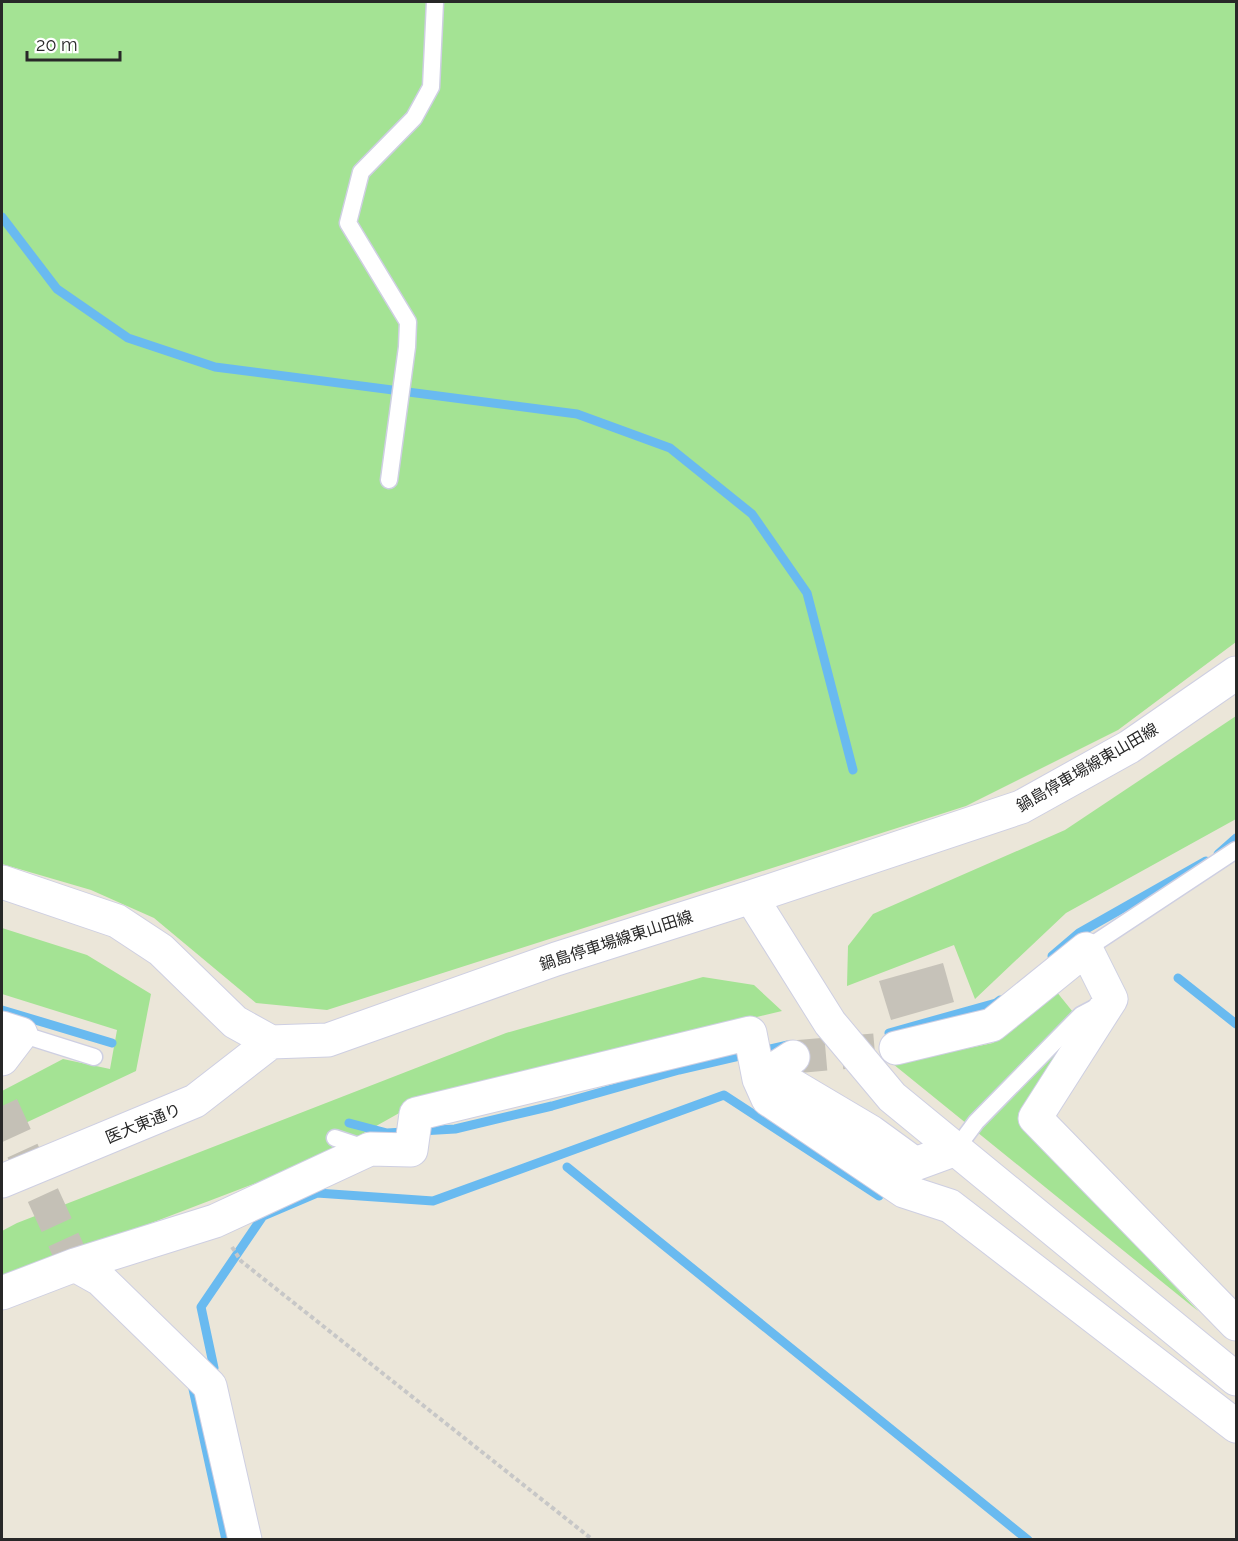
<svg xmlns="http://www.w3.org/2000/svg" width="1238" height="1541" font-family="Raleway,'Noto Sans JP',sans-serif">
  <rect width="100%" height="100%" fill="#ebe6d9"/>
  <path fill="#a4e394" d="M2 2H1236V642L1118 730 966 806 327 1010 256 1003 154 918 91 890 2 864Z
    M1236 716V819L1066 913 975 999 954 945 847 986 848 946 873 914 1065 830Z
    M2 928 87 955 151 994 136 1071 2 1134V1091L63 1059 110 1069 117 1030 2 994Z
    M703 977 754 985 782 1011 433 1094 314 1161 2 1280V1231L17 1223 506 1033Z
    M1056 991 1081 1022 1023 1126 1198 1311 893 1064 993 1043Z"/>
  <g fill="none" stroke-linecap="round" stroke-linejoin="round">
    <path stroke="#69baf0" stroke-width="9" d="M2 217 57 289 128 338 215 367 577 414 670 448 752 514 807 593 853 770
      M1218 854 1236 838
      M1052 956 1079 933 1206 861
      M1178 978 1236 1024
      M2 1010 112 1043
      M889 1033 996 1003 1000 1000
      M349 1123 387 1133 455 1129 552 1106 679 1070 788 1045
      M567 1167 1028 1540
      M214 1368 201 1307 263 1216 317 1193 433 1201 724 1095 879 1196
      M193 1389 226 1540"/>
  </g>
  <path fill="#c6c2b9" d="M943 963 954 1002 891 1020 879 981Z"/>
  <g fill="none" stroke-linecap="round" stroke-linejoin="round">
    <path stroke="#c4c0b6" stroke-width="33" stroke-dasharray="33 16" stroke-linecap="butt" d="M793 1057 896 1048
      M2 1106 75 1265"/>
    <defs>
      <path id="lane" d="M389 480 407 347 408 322 348 223 361 172 414 118 431 87 435 2
        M1086 949 1236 850
        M21 1034 94 1057
        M335 1138 368 1149
        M956 1149 976 1122 1081 1015 1100 1005"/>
      <path id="street" d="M2 1028 21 1034 2 1059
        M896 1048 992 1025 1086 949 1111 999 1035 1118 1236 1324
        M793 1057 759 1079 768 1099 904 1191 950 1206 1236 1426
        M75 1265 100 1279 210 1386 245 1540
        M2 1293 75 1265 215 1221 370 1149 411 1150 416 1114 750 1033 759 1079 785 1081 871 1132 915 1164 956 1149"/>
      <path id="secondary" d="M2 882 117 921 161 950 235 1022 271 1042 328 1040 556 959 751 897 1021 807 1129 747 1236 673
        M751 897 830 1023 892 1097 1236 1379
        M2 1181 195 1101 271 1042"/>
    </defs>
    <use href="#lane" stroke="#cecfe2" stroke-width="19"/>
    <use href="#street" stroke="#cecfe2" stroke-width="35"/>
    <use href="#secondary" stroke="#cecfe2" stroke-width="35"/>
    <path stroke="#c7c7c7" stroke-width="4" stroke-dasharray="4.5 3" stroke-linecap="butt" d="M232 1247 241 1261 593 1540"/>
    <use href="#lane" stroke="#fff" stroke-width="16"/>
    <use href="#street" stroke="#fff" stroke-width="33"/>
    <use href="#secondary" stroke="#fff" stroke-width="33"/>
  </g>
  <g text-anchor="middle" stroke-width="4.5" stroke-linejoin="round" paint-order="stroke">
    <g font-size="16" fill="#282828" stroke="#fff">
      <text transform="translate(1087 767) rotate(-30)" y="6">鍋島停車場線東山田線</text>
      <text transform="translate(616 940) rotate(-18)" y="6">鍋島停車場線東山田線</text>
      <text transform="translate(143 1123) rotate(-22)" y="6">医大東通り</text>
    </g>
  </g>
  <rect width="1238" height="1541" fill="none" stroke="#282828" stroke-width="6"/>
  <path d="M27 51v9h93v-9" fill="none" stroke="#282828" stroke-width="3"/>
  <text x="36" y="51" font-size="18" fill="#282828" stroke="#ffffff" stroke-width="4.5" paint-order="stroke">20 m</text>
</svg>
